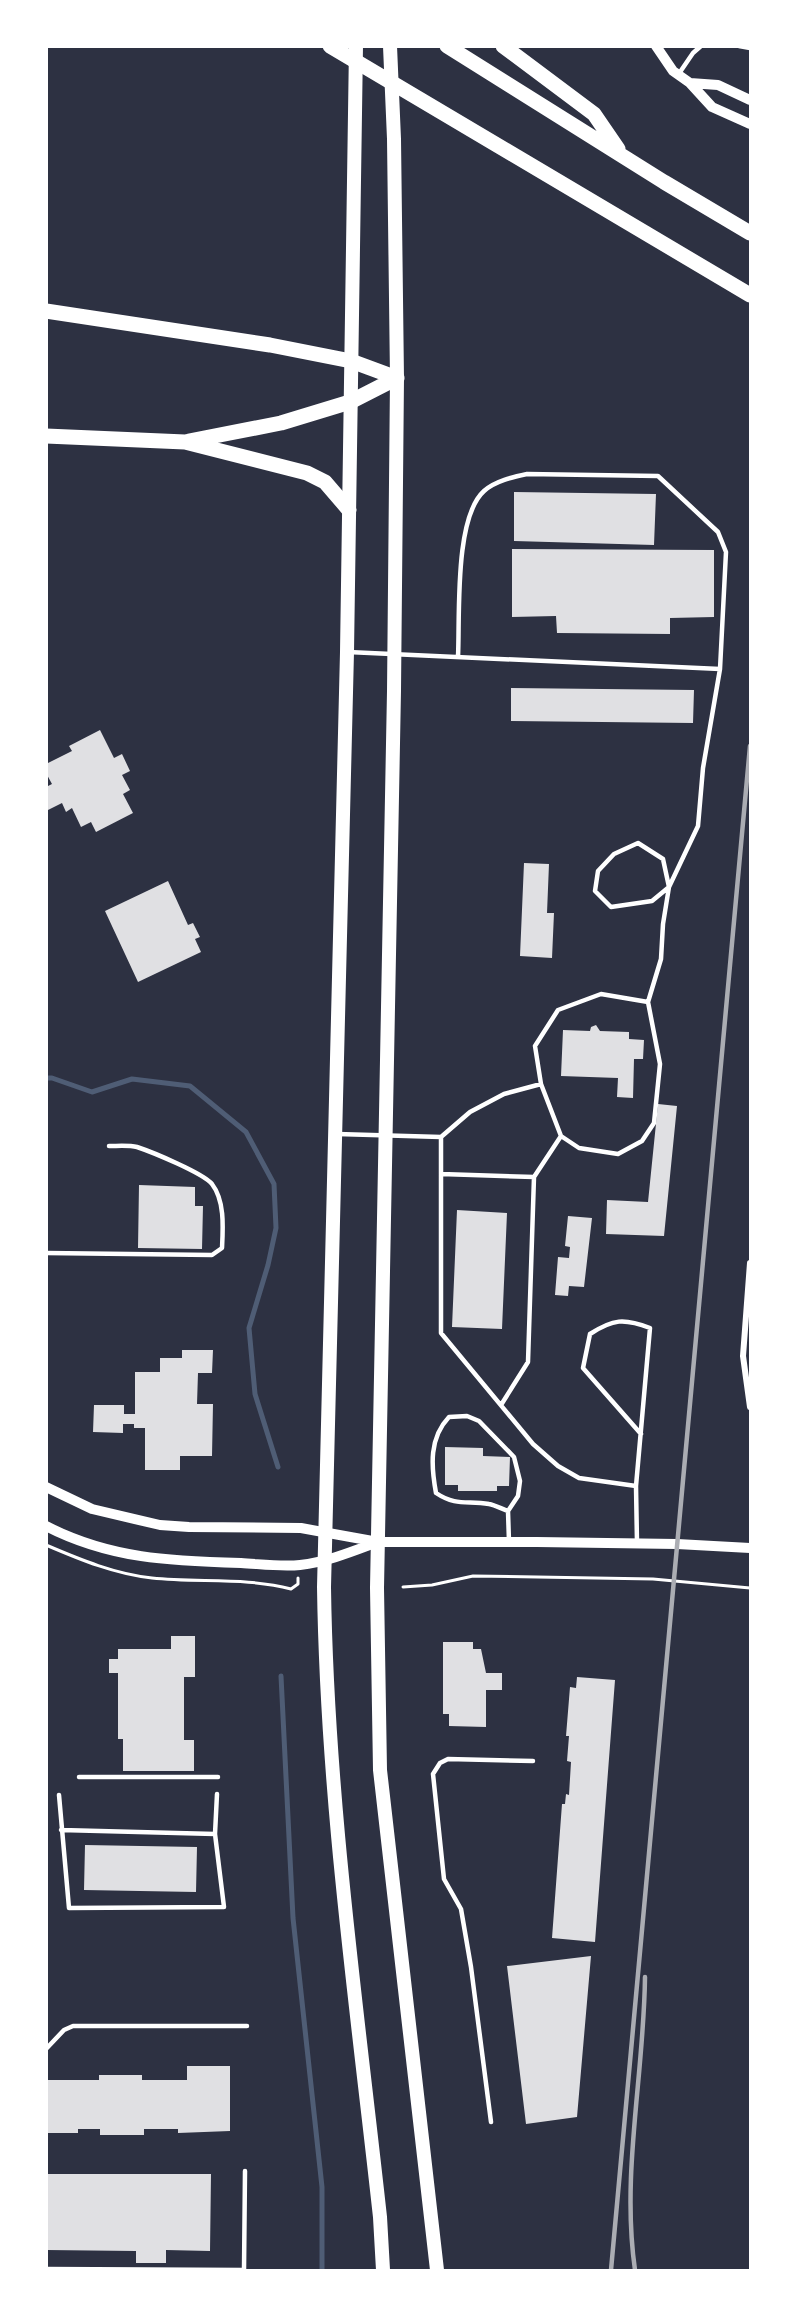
<svg xmlns="http://www.w3.org/2000/svg" width="797" height="2317" font-family="'Roboto Condensed',sans-serif">
  <rect width="100%" height="100%" fill="#2d3142"/>
  <g fill="none" stroke-linecap="round" stroke-linejoin="round">
    <path stroke="#4f5d75" stroke-width="5" d="M46 1078H52L92 1092 132 1079 190 1086 246 1132 274 1184 276 1228 268 1265 249 1328 255 1394 278 1467
      M281 1676 293 1918 322 2187V2270"/>
  </g>
  <path fill="#e0e0e3" d="M514 492 656 494 654 545 514 541Z
    M512 549 714 550V617L670 618V634L557 633 556 616 512 617Z
    M511 688 694 690 693 723 511 721Z
    M100 730 114 758 122 754 130 771 122 775 130 790 123 794 133 813 96 832 91 822 81 827 72 808 66 812 62 803 46 811V787L52 784 46 773V764L72 751 69 746Z
    M524 863 549 864 547 913H554L552 958 520 956Z
    M168 881 188 925 193 923 200 937 195 939 201 952 138 982 105 911Z
    M596 1025 600 1031 629 1032V1039L644 1040 643 1059H634L633 1098 617 1097 618 1078 561 1076 563 1030 590 1031 591 1027Z
    M658 1104 677 1106 664 1236 606 1234 607 1200 648 1202Z
    M139 1185 195 1187V1206H203L202 1249 138 1248Z
    M457 1210 507 1213 502 1329 452 1327Z
    M568 1216 592 1218 584 1287 569 1286 568 1296 555 1295 558 1257 569 1258 570 1247 565 1246Z
    M182 1350H213L212 1373H198L197 1404H213L212 1456H180V1470H145V1428H134V1424H123V1433L93 1432 94 1405H124V1414H135V1372H160V1358H182Z
    M445 1447 483 1448V1456L510 1457 509 1486H497V1491H458V1485H445Z
    M171 1636H195V1677H184V1740H194V1771H123V1739H118V1673H109V1659H118V1649H171Z
    M443 1642H473V1649H481L486 1673H502V1690H486V1727L449 1726V1714H443Z
    M577 1677 615 1680 595 1942 552 1938 562 1804H565L566 1794 569 1795 571 1762 567 1761 569 1736H566L570 1687 576 1688Z
    M85 1845 197 1847 196 1892 84 1890Z
    M591 1956 577 2117 526 2124 507 1966Z
    M187 2066H230V2131L178 2133V2129H144V2135H100V2129H78V2133H46V2080H99V2075H142V2080H187Z
    M46 2174H211L210 2251 166 2250V2263H136V2251L46 2250Z"/>
  <g fill="none" stroke-linecap="round" stroke-linejoin="round">
    <path stroke="#fff" stroke-width="3" d="M46 1545C81 1560 115 1574 152 1578 198 1583 246 1577 291 1589L298 1584V1578
      M403 1587 432 1585 473 1576 653 1579 750 1588"/>
    <path stroke="#fff" stroke-width="4.5" d="M739 46 750 48
      M678 75 693 53 701 46
      M348 652 720 669 726 552 718 532 658 476 527 474C513 477 495 481 484 491 454 518 460 617 458 657
      M638 843 663 859 669 887 652 901 611 907 595 891 598 871 614 854Z
      M541 1084 535 1046 558 1010 601 994 648 1002 661 959 663 924 669 887 698 826 703 768 720 669
      M337 1134 441 1137 470 1112 504 1094 541 1084 561 1136 534 1177
      M561 1136 579 1148 618 1154 642 1141 654 1123 660 1064 648 1002
      M441 1137V1333L533 1444 558 1466 579 1478 636 1486 637 1543
      M441 1174 534 1177 528 1362 501 1405
      M46 1253 212 1255 222 1248C223 1228 225 1201 212 1184 203 1173 152 1152 137 1147 129 1145 118 1146 109 1146
      M636 1486 650 1328C624 1318 613 1319 590 1334L583 1368 641 1434
      M508 1511C502 1509 495 1505 489 1504 468 1500 457 1507 436 1493 431 1466 429 1438 449 1417L467 1416 479 1421 514 1457 520 1481 518 1496 508 1511 509 1542
      M79 1777H218
      M59 1795 69 1908 224 1907 215 1834 217 1794
      M61 1830 215 1834
      M46 2049 64 2030 73 2026H247
      M491 2122 471 1967 461 1909 444 1879 433 1774 440 1763 448 1759 533 1761
      M46 2269 244 2270
      M244 2270 245 2171"/>
    <path stroke="#fff" stroke-width="6" d="M750 1263 743 1356 750 1407"/>
    <path stroke="#fff" stroke-width="10" d="M656 46 673 71 690 83 712 107 750 124
      M690 83 718 85 750 100
      M46 1487 92 1509 160 1525 189 1527 301 1528 378 1542H537L677 1544 750 1548
      M46 1526C110 1559 171 1561 241 1563 260 1564 281 1567 300 1565 326 1562 351 1552 375 1543"/>
    <path stroke="#fff" stroke-width="14" d="M356 46 347 652 324 1587C327 1798 357 2007 380 2217L383 2270
      M390 46 394 139 397 378 394 691 377 1588 380 1770 437 2270"/>
    <path stroke="#fff" stroke-width="15" d="M330 46 750 295
      M447 46 664 182 750 233
      M503 46 594 114 618 149
      M46 311 270 345 351 361 397 378
      M46 436 185 442 307 473 325 482 349 510
      M189 441 281 423 350 402 397 378"/>
    <path stroke="#abadb3" stroke-width="4.5" d="M611 2270 750 746
      M635 2270C621 2174 644 2075 645 1977"/>
  </g>
  <rect width="797" height="2317" fill="none" stroke="#ffffff" stroke-width="96"/>
</svg>
